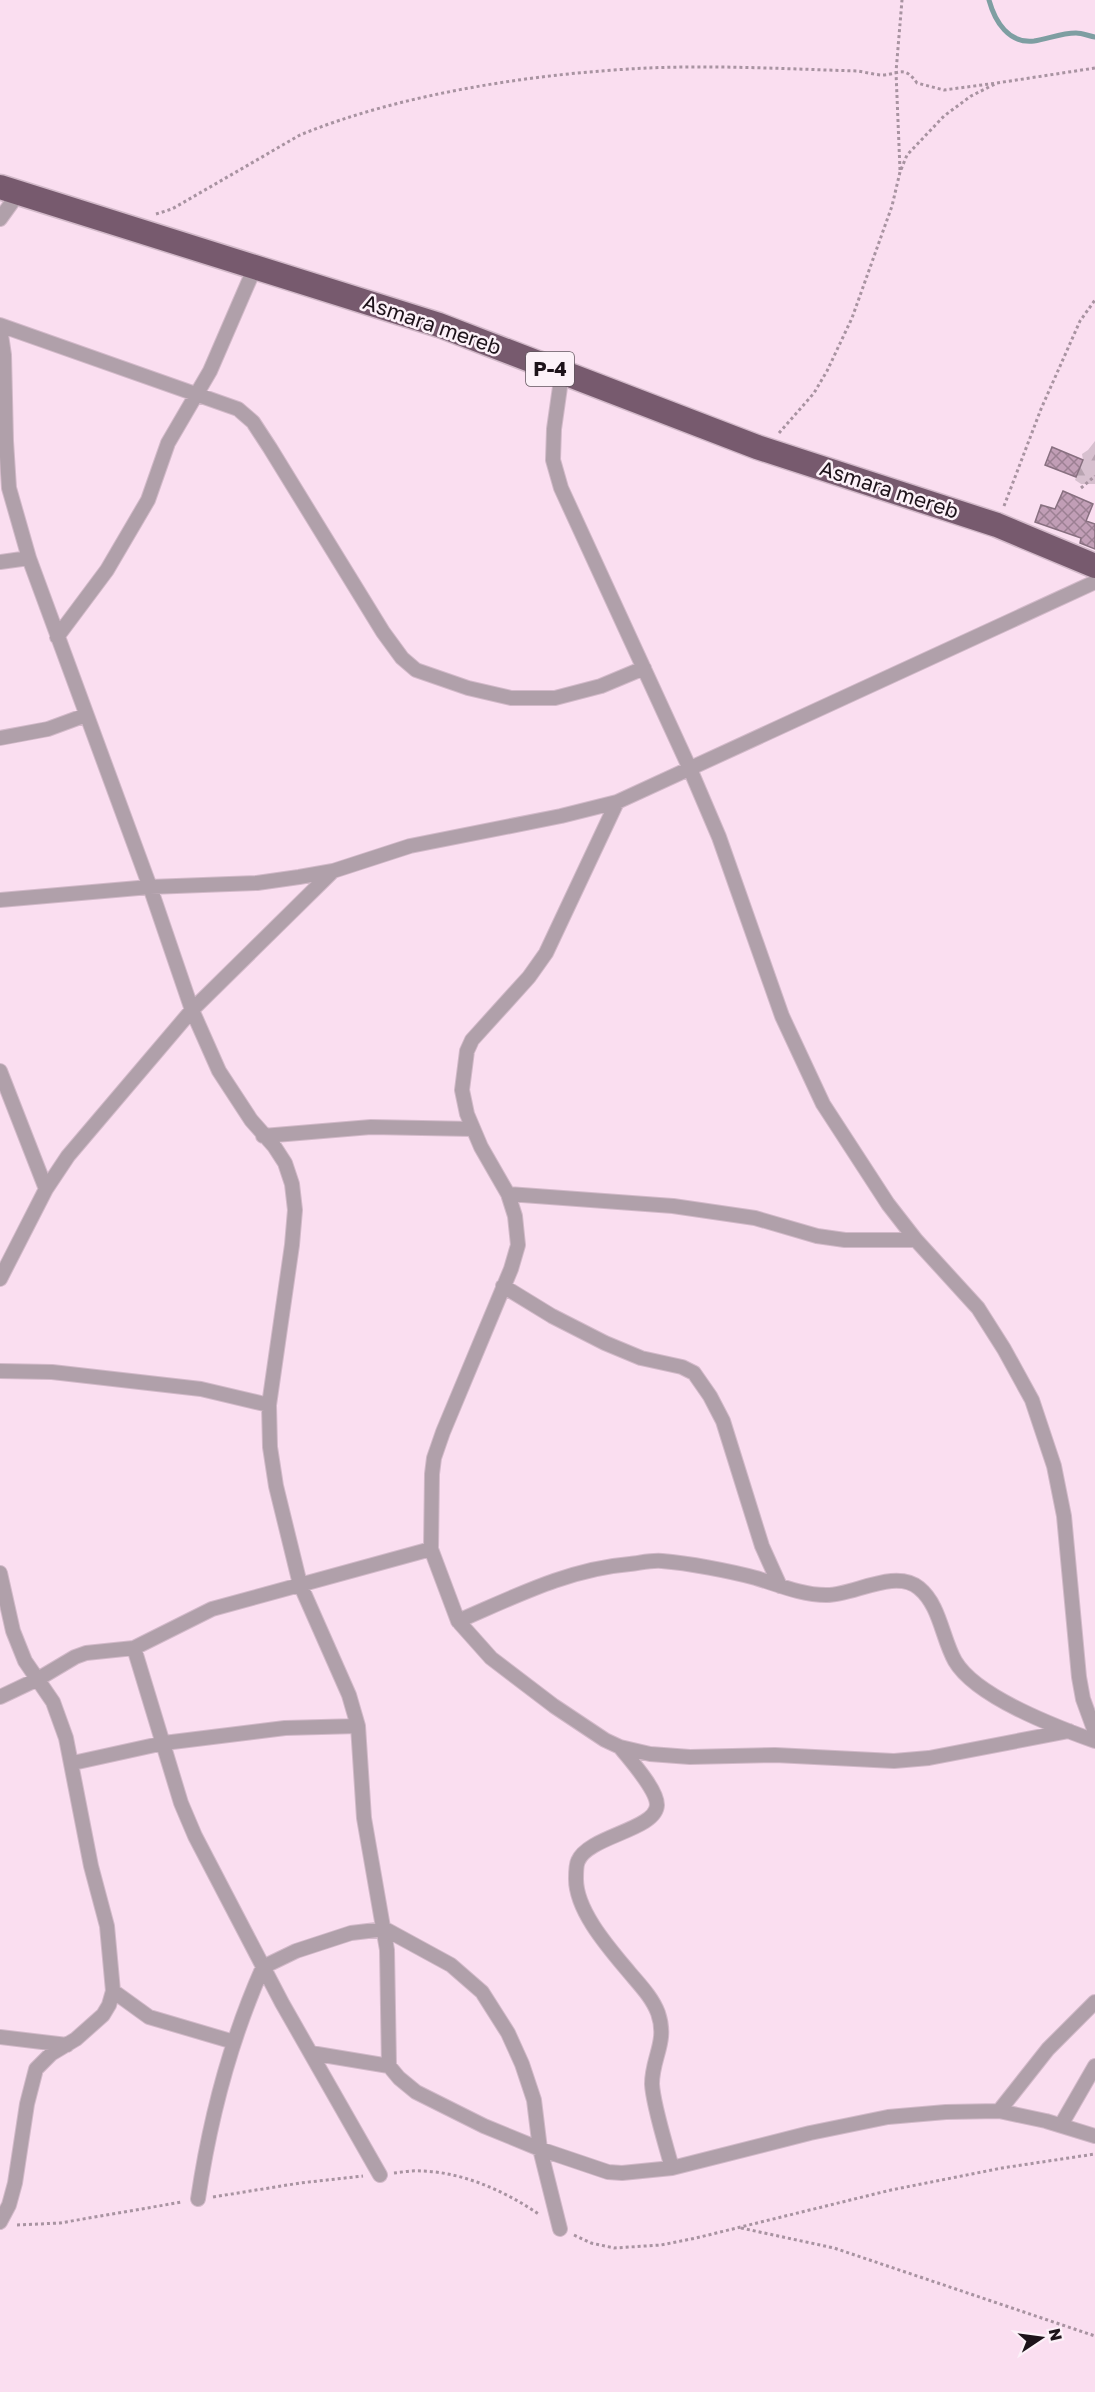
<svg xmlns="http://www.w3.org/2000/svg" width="1095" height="2392" font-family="'Golos Text',sans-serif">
  <defs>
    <pattern id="forest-firs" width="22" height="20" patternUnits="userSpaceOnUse" patternTransform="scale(1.5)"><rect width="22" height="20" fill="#d7c0cf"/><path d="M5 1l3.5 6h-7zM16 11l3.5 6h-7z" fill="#b8a4b1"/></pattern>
    <pattern id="building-cross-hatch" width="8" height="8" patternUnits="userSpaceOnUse" patternTransform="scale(1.5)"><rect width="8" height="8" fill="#c19eb6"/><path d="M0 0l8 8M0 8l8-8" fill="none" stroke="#9c8093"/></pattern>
  </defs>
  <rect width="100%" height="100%" fill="#fadef0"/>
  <path fill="url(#forest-firs)" d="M1095 441V484H1081L1075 480 1083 460 1082 454 1088 450Z"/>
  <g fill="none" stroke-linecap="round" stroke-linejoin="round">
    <path stroke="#7e9ea2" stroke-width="5" d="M989 0C995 22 1009 44 1034 41 1048 39 1061 33 1076 33 1082 33 1089 36 1095 37"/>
  </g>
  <path fill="url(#building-cross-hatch)" stroke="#887080" stroke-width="1.5" d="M1052 447 1083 460 1076 477 1045 465Z
    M1063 491 1093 504 1086 521 1095 524V549L1080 543 1081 538 1035 522 1041 505 1055 509Z"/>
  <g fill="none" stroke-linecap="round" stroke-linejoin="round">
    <defs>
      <path id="minor" d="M0 219 18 194
        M0 325 238 409 253 422 270 448 383 632 402 658 416 670 468 688 511 698H555L601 686 644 668
        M0 328 4 355 6 441 9 488 29 558 150 887 192 1010 219 1071 251 1120 274 1146 285 1163 292 1184 295 1210 292 1245 269 1405 270 1447 276 1486 300 1584 349 1695 358 1726 364 1818 387 1950 389 2066 399 2078 416 2092 484 2126 540 2149 608 2172 622 2173 672 2168 810 2133 888 2117 946 2112 999 2111 1046 2121 1095 2136
        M562 373 554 429 553 460 561 488 690 769 719 837 782 1016 823 1104 888 1204 916 1240 978 1308 1004 1349 1032 1400 1054 1466 1064 1516 1079 1677 1083 1699 1095 1732
        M0 562 29 558
        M57 637 107 570 148 500 168 443 210 371 255 267
        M0 738 48 729 86 715
        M617 802 546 953 529 977 472 1040 467 1051 462 1090 467 1114 481 1147 508 1194 515 1216 518 1245 511 1269 443 1432 434 1458 432 1474 431 1549 458 1621 491 1658 554 1706 605 1740 620 1747 650 1754 690 1757 775 1755 894 1761 929 1758 1069 1731
        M0 900 150 887 257 883 299 877 333 871 410 846 561 816 617 802 1095 582
        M0 1071 46 1189
        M263 1136 371 1127 473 1129
        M508 1194 673 1206 755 1218 817 1236 845 1240H916
        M0 1279 46 1189 68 1156 192 1010 333 871
        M503 1286 552 1316 605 1343 641 1358 682 1367 694 1373 710 1396 723 1421 762 1546 780 1586
        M0 1371 52 1372 201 1389 269 1405
        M0 1573 13 1631 25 1661 53 1702 66 1738 91 1866 107 1926 113 1991 109 2005 103 2015 76 2039 51 2054 36 2069 27 2104 15 2183 9 2205 0 2222
        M458 1621C514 1597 568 1569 630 1564 640 1563 651 1560 662 1561 688 1563 730 1571 756 1578 779 1585 802 1595 826 1595 852 1596 895 1568 919 1588 940 1605 942 1638 955 1661 976 1697 1056 1727 1095 1741
        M134 1648 181 1803 195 1836 282 2003 380 2175
        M0 1697 38 1679 75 1657 86 1653 134 1648 212 1609 431 1549
        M620 1747C630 1760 657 1789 657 1805 656 1830 588 1836 578 1861 576 1865 576 1874 576 1879 576 1911 609 1948 629 1972 639 1984 652 1997 658 2013 668 2042 652 2057 652 2084 653 2105 666 2145 672 2168
        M73 1763 164 1743 285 1728 358 1726
        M113 1991 149 2017 234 2042
        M0 2037 67 2045
        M311 2053 389 2066
        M999 2111 1048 2049 1095 2002
        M1061 2125 1095 2066
        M198 2199C210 2118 230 2041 263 1967L296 1951 351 1933 385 1929 451 1965 482 1992 508 2033 522 2064 534 2100 540 2149 560 2229"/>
      <path id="trunk" d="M0 187 439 325 757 447 997 525 1095 566"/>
    </defs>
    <use href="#minor" stroke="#d2b9c9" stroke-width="16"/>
    <use href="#trunk" stroke="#d2b9c9" stroke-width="27"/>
    <path stroke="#a893a1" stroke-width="3" stroke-dasharray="3 3" stroke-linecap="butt" d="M900 170 896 72 902 0
      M156 214 172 209 300 135C402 93 538 73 648 68 717 65 788 69 858 71 865 72 875 75 883 75 900 74 904 65 917 83L944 90 997 83
      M779 433 814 393 827 371 852 318 892 206 900 172 907 155 944 116 971 96 997 83 1095 68
      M1081 488 1095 476
      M1004 506 1041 409 1080 321 1095 300
      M394 2173C403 2172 413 2170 422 2171 463 2172 507 2192 540 2215
      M213 2197 300 2183 363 2176
      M17 2225 60 2223 182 2202
      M741 2228 834 2248 1095 2336
      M574 2235 591 2243 614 2248 661 2245 696 2238 891 2190 1002 2168 1095 2154"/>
    <use href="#minor" stroke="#b0a0aa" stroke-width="14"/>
    <use href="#trunk" stroke="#775a6e" stroke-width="24"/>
  </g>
  <g text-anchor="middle" stroke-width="5" stroke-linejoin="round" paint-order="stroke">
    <rect fill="#fcf1f8" stroke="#60565d" stroke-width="1.5" x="526" y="352" width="48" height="34" rx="4.5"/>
    <g font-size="20" font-weight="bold" fill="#1d131a">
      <text x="550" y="376">P-4</text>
    </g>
    <g font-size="21" fill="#1d131a" stroke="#fcf1f8">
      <text transform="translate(432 325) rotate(19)" y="7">Asmara mereb</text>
      <text transform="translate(889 490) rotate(18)" y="7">Asmara mereb</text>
    </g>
  </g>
  <g transform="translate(1041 2338) rotate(77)" stroke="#fcf1f8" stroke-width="4.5" paint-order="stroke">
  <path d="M0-4.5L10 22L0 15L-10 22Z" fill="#1d131a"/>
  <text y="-9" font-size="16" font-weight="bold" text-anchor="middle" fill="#1d131a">N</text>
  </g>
</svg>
